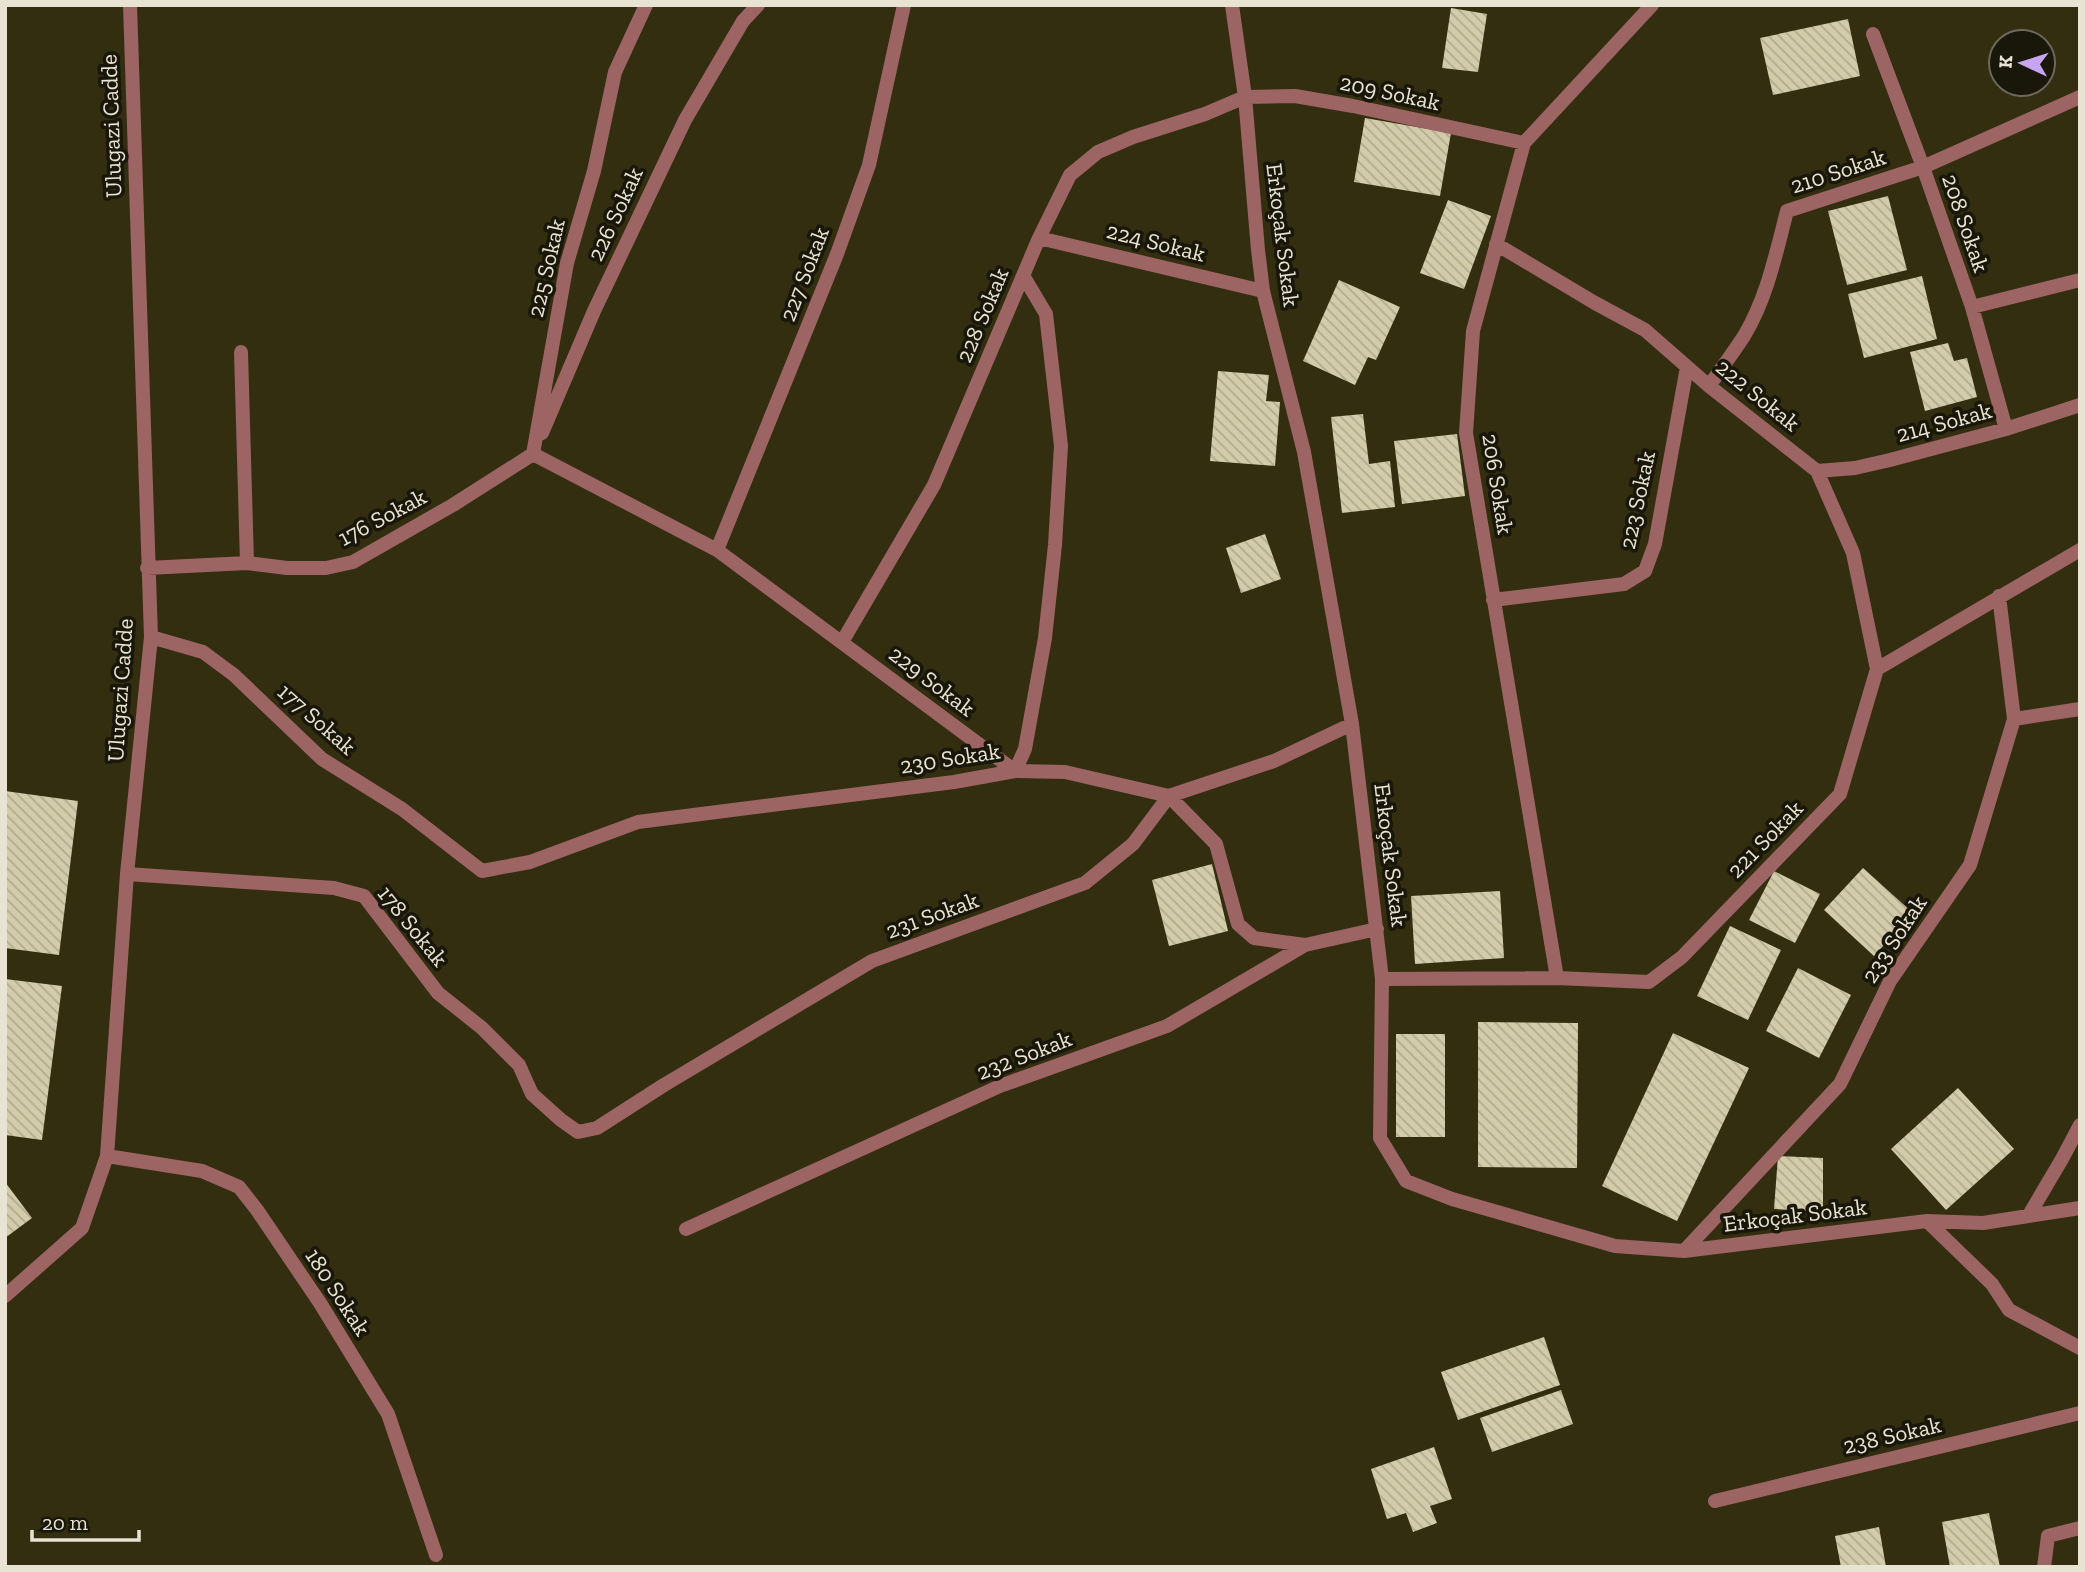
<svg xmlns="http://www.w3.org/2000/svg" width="2085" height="1572" font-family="'Zilla Slab',serif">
  <defs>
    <pattern id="building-back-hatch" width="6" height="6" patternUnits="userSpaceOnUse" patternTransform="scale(1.75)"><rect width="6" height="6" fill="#d3ccab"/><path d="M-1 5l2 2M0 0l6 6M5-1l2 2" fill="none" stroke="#b0aa90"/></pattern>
  </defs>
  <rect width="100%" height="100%" fill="#342e11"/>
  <path fill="url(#building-back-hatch)" d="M1451 8 1487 14 1478 72 1442 68Z
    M1848 19 1860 76 1773 95 1760 38Z
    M1365 118 1451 133 1440 196 1354 182Z
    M1888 196 1907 270 1847 285 1828 211Z
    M1448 200 1491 216 1464 289 1420 273Z
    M1922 276 1937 339 1864 358 1848 294Z
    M1339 280 1400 307 1376 360 1368 357 1355 385 1303 361Z
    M1948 343 1954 361 1967 358 1977 397 1925 411 1910 352Z
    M1218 371 1269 375 1266 401 1280 402 1275 466 1210 461Z
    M1363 414 1369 464 1390 461 1395 507 1342 513 1331 417Z
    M1457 434 1465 496 1402 504 1394 441Z
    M1265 534 1281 579 1241 593 1226 548Z
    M5 791 78 801 59 955 5 948Z
    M1212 864 1228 931 1169 946 1152 880Z
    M1863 868 1913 913 1874 956 1824 910Z
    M1774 871 1820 894 1795 943 1749 920Z
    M1500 891 1504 958 1415 964 1411 896Z
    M1730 926 1781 950 1748 1020 1697 996Z
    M1798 968 1851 995 1819 1058 1766 1031Z
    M5 979 62 986 42 1140 5 1135Z
    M1478 1022 1578 1023 1577 1168 1478 1167Z
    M1673 1033 1749 1068 1677 1221 1602 1186Z
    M1396 1034H1445V1137H1396Z
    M1958 1088 2014 1149 1946 1210 1891 1149Z
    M1778 1156 1823 1158V1212L1774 1209Z
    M5 1182 32 1218 5 1238Z
    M1544 1337 1560 1385 1458 1420 1441 1372Z
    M1561 1390 1573 1424 1492 1452 1480 1418Z
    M1434 1447 1452 1499 1430 1506 1437 1523 1413 1532 1406 1513 1387 1519 1371 1469Z
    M1989 1513 2000 1567H1950L1942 1522Z
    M1879 1527 1886 1567H1841L1835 1536Z"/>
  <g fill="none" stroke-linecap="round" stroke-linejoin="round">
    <path stroke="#9d6464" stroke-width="14" d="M1232 5 1245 97 1258 250 1263 291 1304 452 1352 724 1382 979 1380 1138 1406 1181 1452 1199 1615 1246 1684 1251 1927 1221 1983 1223 2080 1208
      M1873 34 1923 167 1972 307 2006 429
      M1039 238 1263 291
      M1496 244 1595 303 1645 330 1709 386 1817 471 1853 553 1877 669
      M1972 307 2080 280
      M241 352 247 563
      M1709 386C1721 369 1733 353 1744 336 1767 298 1776 253 1787 211L1923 167 2080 97
      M542 433 594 311 685 120 743 21 758 5
      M533 454 717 550 1015 771 1065 772 1169 796 1216 844 1238 924 1254 938 1305 945
      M1817 471 1855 468 1890 460 2006 429 2080 405
      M717 550 837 254 869 165 904 5
      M147 568 247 563 287 568H326L353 562 453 505 533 454 567 263 594 171 615 72 646 5
      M1493 600 1624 584 1645 571 1655 544 1687 367
      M151 637 203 652 234 675 322 759 402 809 482 871 530 862 638 822 954 782 1015 771 1025 749 1045 638 1055 545 1061 446 1046 314 1024 277
      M842 642 934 485 1039 238 1070 175 1098 152 1133 137 1205 114 1245 97 1295 96 1353 106 1524 143
      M2014 719 2080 709
      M127 874 334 888 364 896 438 993 482 1028 519 1065 532 1094 561 1120 578 1132 597 1128 664 1085 872 961 1085 883 1133 844 1169 796 1274 761 1352 724
      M1557 978 1466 433 1473 331 1524 143 1652 5
      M1382 979 1557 978 1649 982 1682 957 1840 794 1877 669 2080 550
      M107 1156 202 1171 239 1187 257 1210 320 1303 388 1414 436 1555
      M2029 1215 2062 1159 2080 1125
      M1927 1221 1992 1284 2009 1310 2080 1348
      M686 1229 1000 1086 1167 1026 1305 945 1377 929
      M1684 1251 1840 1084 1890 981 1970 865 2014 719 1999 596
      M5 1296 82 1228 107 1156 127 874 151 637 130 5
      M1715 1501 2080 1413
      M2044 1567 2048 1536 2080 1528"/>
  </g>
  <g text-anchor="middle" stroke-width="7" stroke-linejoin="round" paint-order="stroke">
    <g font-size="23" fill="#e8e4d4" stroke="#19160a">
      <text transform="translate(1390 92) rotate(12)" y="8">209 Sokak</text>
      <text transform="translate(111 126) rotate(-92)" y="8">Ulugazi Cadde</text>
      <text transform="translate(1838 171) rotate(-18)" y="8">210 Sokak</text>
      <text transform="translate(615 214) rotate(-65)" y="8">226 Sokak</text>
      <text transform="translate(1966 223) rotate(71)" y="8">208 Sokak</text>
      <text transform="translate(1283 235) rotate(83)" y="8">Erkoçak Sokak</text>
      <text transform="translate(1156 242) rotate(14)" y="8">224 Sokak</text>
      <text transform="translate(546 268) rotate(-77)" y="8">225 Sokak</text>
      <text transform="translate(804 274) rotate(-69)" y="8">227 Sokak</text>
      <text transform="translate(982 315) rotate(-67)" y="8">228 Sokak</text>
      <text transform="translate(1758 395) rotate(39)" y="8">222 Sokak</text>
      <text transform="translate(1944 422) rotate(-15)" y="8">214 Sokak</text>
      <text transform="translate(1498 484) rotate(81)" y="8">206 Sokak</text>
      <text transform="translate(1637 500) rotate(-78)" y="8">223 Sokak</text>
      <text transform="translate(382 517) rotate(-28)" y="8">176 Sokak</text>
      <text transform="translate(932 681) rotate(37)" y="8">229 Sokak</text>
      <text transform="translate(120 690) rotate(-86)" y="8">Ulugazi Cadde</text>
      <text transform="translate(317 719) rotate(41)" y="8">177 Sokak</text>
      <text transform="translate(950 758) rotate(-9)" y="8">230 Sokak</text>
      <text transform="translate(1765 839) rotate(-46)" y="8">221 Sokak</text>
      <text transform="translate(1391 855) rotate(83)" y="8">Erkoçak Sokak</text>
      <text transform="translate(932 915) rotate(-20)" y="8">231 Sokak</text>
      <text transform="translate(413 926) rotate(51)" y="8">178 Sokak</text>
      <text transform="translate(1894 939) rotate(-57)" y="8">233 Sokak</text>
      <text transform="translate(1024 1055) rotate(-21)" y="8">232 Sokak</text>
      <text transform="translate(1795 1215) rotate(-7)" y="8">Erkoçak Sokak</text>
      <text transform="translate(338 1292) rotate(57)" y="8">180 Sokak</text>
      <text transform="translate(1892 1435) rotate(-13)" y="8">238 Sokak</text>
    </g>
  </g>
  <rect width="2085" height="1572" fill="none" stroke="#e8e4d4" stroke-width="14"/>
  <g transform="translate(2022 63) rotate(274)"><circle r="33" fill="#19160a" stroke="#6c685b" stroke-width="2"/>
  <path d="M0-5L12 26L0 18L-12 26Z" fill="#c6a6f0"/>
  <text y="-10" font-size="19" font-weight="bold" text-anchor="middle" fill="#e8e4d4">K</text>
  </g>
  <path d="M32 1530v10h107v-10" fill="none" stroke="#e8e4d4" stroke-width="3.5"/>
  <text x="42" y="1530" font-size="21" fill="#e8e4d4" stroke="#19160a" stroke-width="5" paint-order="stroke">20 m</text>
</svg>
